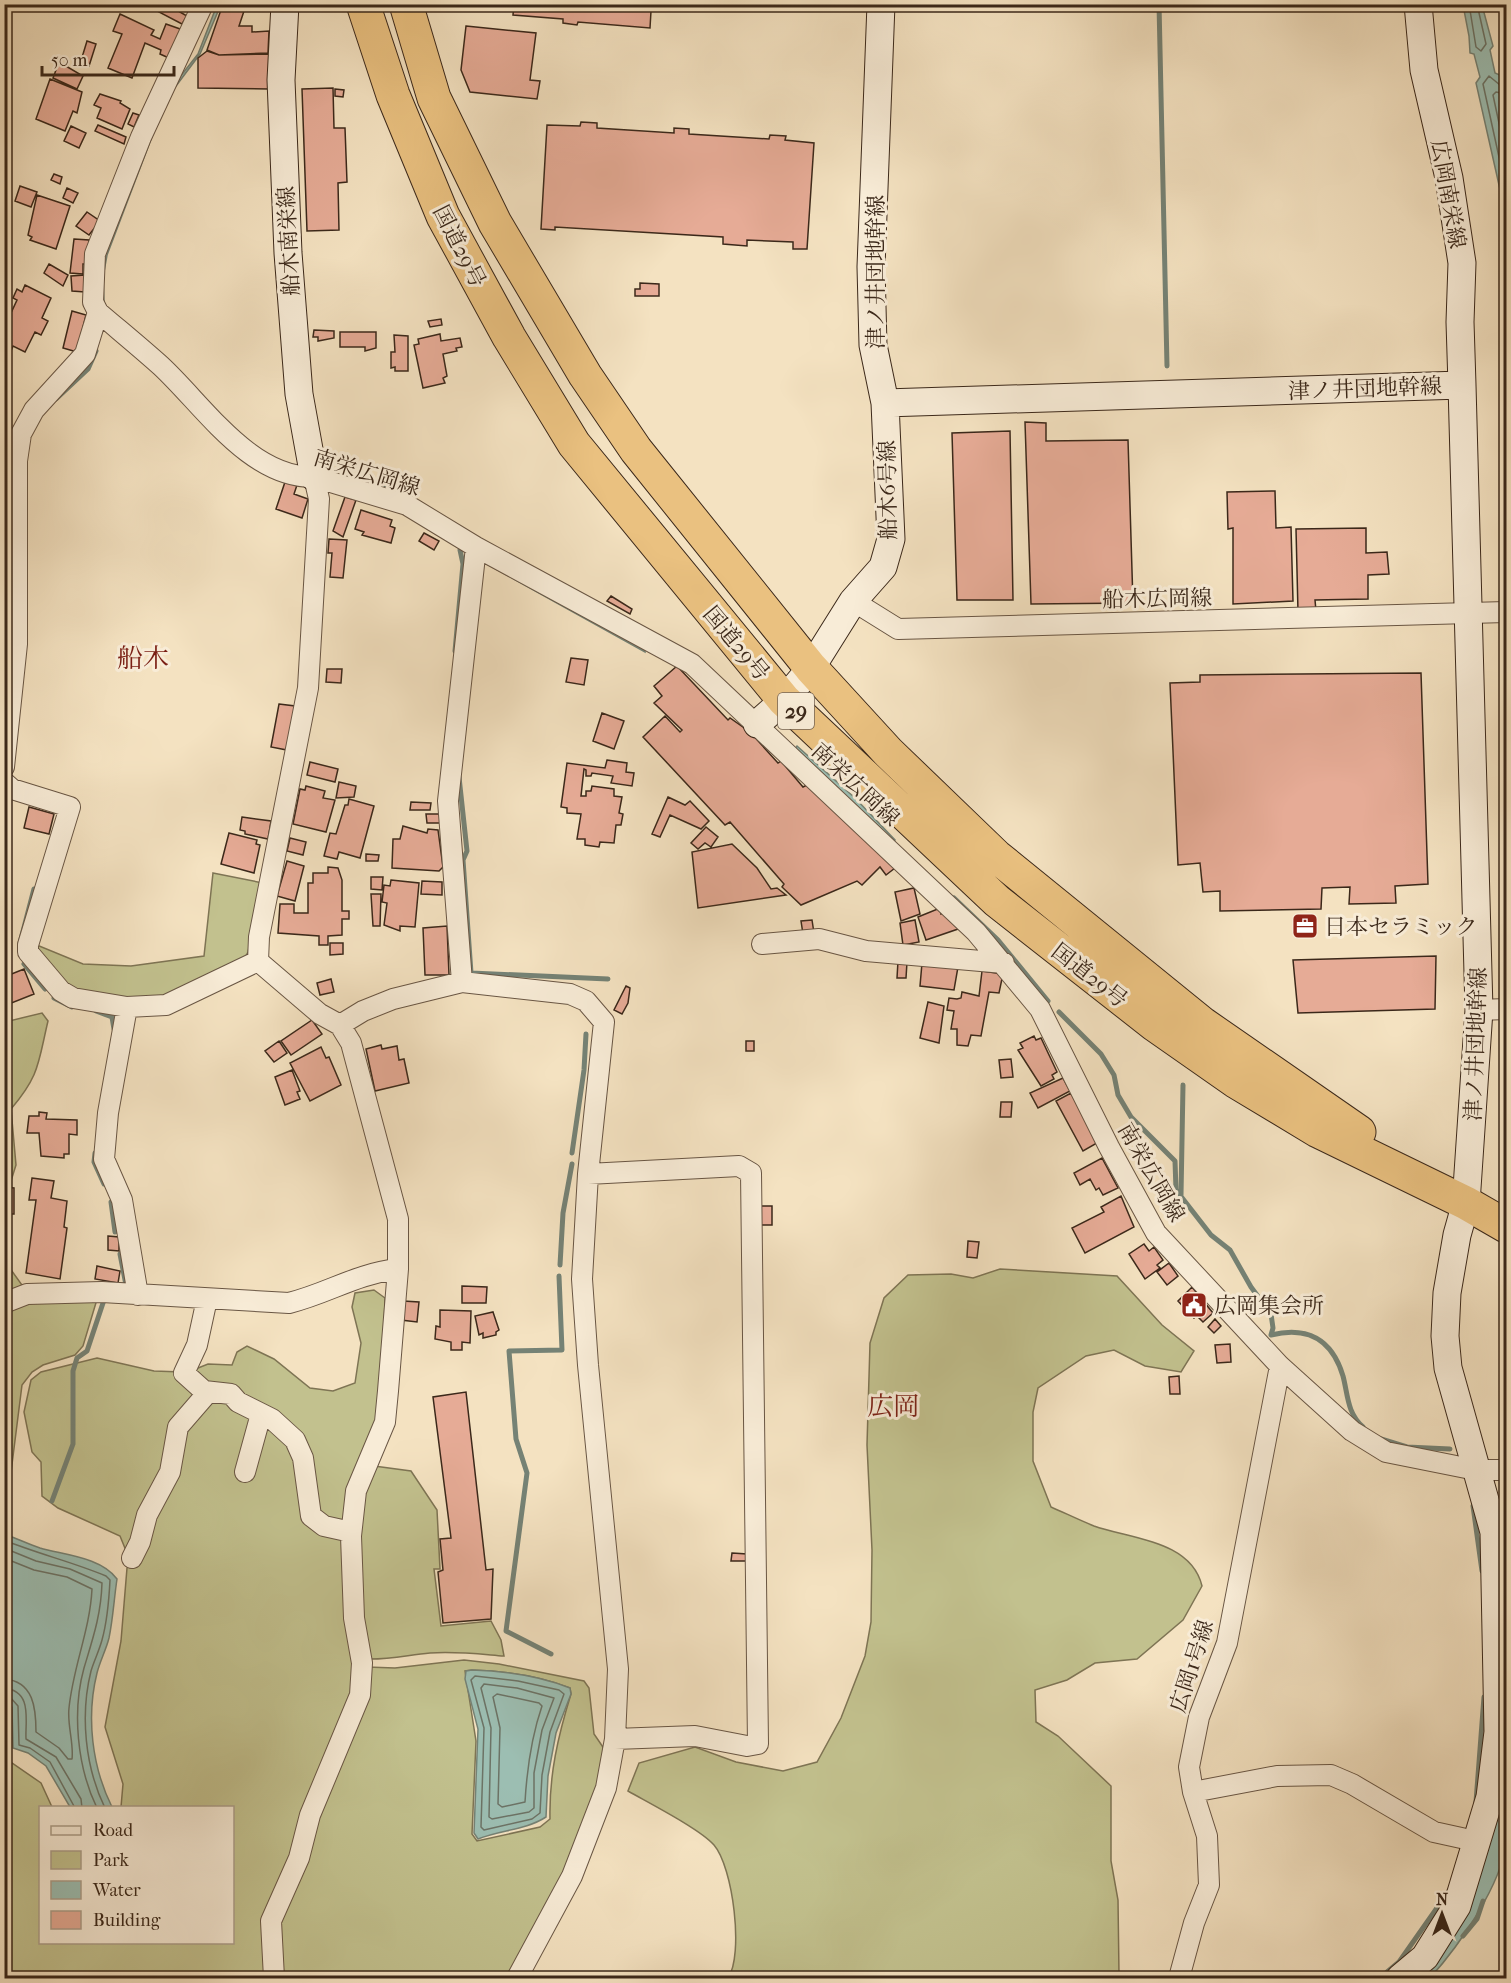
<svg xmlns="http://www.w3.org/2000/svg" width="1511" height="1983" font-family="'IM FELL French Canon','Noto Serif JP',serif">
  <rect width="100%" height="100%" fill="#f4e2c1"/>
  <filter id="stains"><feTurbulence type="fractalNoise" baseFrequency=".00333" numOctaves="4"/><feColorMatrix values="0 0 0 0 .2 0 0 0 0 .09 0 0 0 0 .02 0 0 0 .5 -.17"/></filter>
  <radialGradient id="worn" r=".72"><stop offset=".6" stop-color="#630" stop-opacity="0"/><stop offset="1" stop-color="#630" stop-opacity=".3"/></radialGradient>
  <path fill="#c2c18e" stroke="#7e7454" stroke-width="1.5" fill-rule="evenodd" d="M213 873 263 883 248 952 242 963 223 975 151 1000 70 992 32 943 83 964 131 966 204 956Z
    M42 1013 48 1021C38 1063 40 1075 11 1109L16 1165 11 1181H5V1022Z
    M4 1260 27 1292 4 1300Z
    M1000 1269 1117 1276 1162 1325 1194 1351 1181 1372 1145 1366 1114 1350 1086 1356 1038 1388 1033 1412V1461L1051 1507C1065 1513 1079 1520 1094 1526 1130 1539 1191 1540 1202 1586L1183 1620 1137 1659 1095 1663 1067 1680 1035 1690 1036 1722 1058 1736 1111 1786V1861L1118 1900 1119 1974 1117 1978H728C744 1955 733 1867 714 1845 700 1829 649 1803 628 1791L639 1763 695 1747 736 1762 783 1771 817 1762 841 1718 865 1656 871 1622 872 1550 867 1445 870 1343 884 1298 908 1275 951 1274 973 1278Z
    M374 1290 385 1298 382 1400 347 1528 323 1522 299 1443 207 1389 188 1372 208 1364 232 1365 237 1352 247 1346 274 1359 310 1388 333 1391 355 1383 361 1343 352 1307 355 1293Z
    M98 1296 83 1346 75 1355 43 1365 32 1372 22 1385 8 1496H5L4 1307 8 1304Z
    M97 1358 154 1371 182 1372 200 1391 129 1558 120 1536 58 1508 42 1496 41 1462 32 1452 24 1412 31 1380 41 1372Z
    M208 1394 262 1417 288 1436 304 1501 346 1533 356 1684 291 1863 269 1978H5L4 1751 5 1758 41 1783 52 1807 40 1808V1942H232V1808L121 1807 123 1784 105 1727 121 1641 127 1568 133 1562 176 1450Z
    M374 1466 411 1471 437 1510 440 1569H434L441 1626 491 1621 501 1640 504 1656C479 1654 455 1651 430 1653 408 1655 388 1660 366 1659L358 1512Z
    M464 1660 499 1664 584 1681 589 1688 594 1734 607 1753 586 1830 507 1978H281L276 1931 367 1667 395 1668ZM472 1670C505 1671 539 1676 570 1688L571 1694C558 1736 549 1775 550 1819L540 1827 477 1841 472 1834 476 1741 465 1671Z"/>
  <path fill="#9cbeb2" stroke="#758275" stroke-width="1.5" d="M217 5H220L219 9 200 54 173 90 153 134 107 255 103 277 104 301H101L100 276 104 254 150 134 172 87 198 54Z
    M1463 5H1482L1493 46 1490 50 1495 73 1502 76 1503 81 1506 80V216L1476 83 1480 77 1474 54 1470 53 1469 36Z
    M487 561 645 650V652L485 563Z
    M797 746 855 798 895 840 893 845 794 750Z
    M1503 1273H1506V1438L1504 1439Z
    M4 1534C16 1538 28 1544 40 1548 64 1555 101 1557 117 1579 114 1599 113 1619 109 1638 106 1650 100 1661 97 1673 86 1717 92 1767 112 1807H70L46 1766 28 1753 13 1748 12 1707 4 1700Z
    M472 1670C504 1671 540 1676 570 1688L571 1694 556 1733 548 1776 546 1817C526 1830 500 1830 478 1839L474 1833 478 1729 465 1679 466 1671Z
    M1506 1782C1506 1801 1509 1822 1506 1842 1502 1885 1458 1947 1430 1978H1417L1481 1868 1503 1802 1500 1799Z"/>
  <g fill="none" stroke-linecap="round" stroke-linejoin="round">
    <path stroke="#6c7366" stroke-width="1.5" d="M1469 4 1476 47 1481 51 1486 44 1477 4
      M1506 86 1500 85 1489 76 1483 84 1506 189
      M1506 94 1496 92 1493 95 1506 156
      M4 1540C38 1554 73 1562 106 1576L110 1580C109 1600 107 1622 102 1640 99 1651 94 1661 91 1671 80 1715 85 1767 105 1808
      M4 1548 36 1561 70 1569 102 1583C101 1615 93 1638 84 1668 72 1711 77 1767 97 1808
      M4 1558 34 1570 67 1577 92 1589C90 1630 73 1667 69 1708 67 1725 74 1743 72 1759H68L59 1748 36 1732C36 1709 34 1681 4 1679
      M475 1676 518 1681 559 1690 564 1694 550 1732 542 1775 540 1813 532 1819 484 1830 481 1827 484 1728 471 1680Z
      M484 1684 517 1688 554 1698 542 1730 534 1773V1808L529 1812 492 1819 489 1817 491 1728 481 1688Z
      M4 1688C33 1691 25 1720 26 1739L56 1757 81 1799 82 1808
      M497 1694 539 1703 542 1706C531 1738 527 1768 525 1802L502 1807 498 1804 500 1728 493 1697Z
      M4 1696 10 1697 18 1706 19 1745 30 1748 50 1762 75 1808"/>
    <path stroke="#758275" stroke-width="5" d="M1159 4 1167 366
      M56 399 88 369 96 351
      M349 476 393 491
      M455 651 463 564 460 550
      M459 777 467 851 463 860 471 973 608 979
      M954 898 998 940 1048 1001
      M20 943 34 889
      M24 964 45 989
      M54 998 72 1007
      M96 1011 112 1017 114 1029
      M1059 1012 1101 1054 1114 1075 1118 1095 1131 1117 1175 1161 1176 1190 1211 1235 1230 1250 1251 1287 1271 1314 1273 1328 1271 1335C1307 1326 1332 1339 1343 1376 1348 1395 1347 1413 1363 1427
      M95 1153 94 1162 104 1184
      M572 1153 584 1070 586 1034
      M1181 1195 1183 1085
      M111 1202 115 1232
      M120 1254 126 1285H122
      M560 1265 563 1213 572 1164
      M1381 1439 1407 1447 1450 1449
      M52 1501 73 1444V1371L77 1358 87 1351 104 1300
      M1473 1506 1482 1571
      M551 1654 506 1631 527 1473 516 1439 509 1351 562 1350 559 1276
      M1476 1802 1484 1697
      M1463 1936 1477 1919 1483 1901
      M1380 1978 1399 1962 1451 1888"/>
  </g>
  <path fill="#e6ab96" stroke="#3b281a" stroke-width="1.5" d="M160 4H166L187 16 182 24 157 11Z
    M223 4 245 8 239 26H252V32L269 31 268 53 219 55 207 50Z
    M514 4H648L647 11H651L650 28 578 22 577 25 563 23V19L513 15Z
    M120 14 154 30 151 35 160 39 166 24 183 30 171 59 160 54 161 50 145 43 132 78 108 68 122 34 113 31Z
    M466 26 536 33 530 80 540 81 537 99 470 92 461 70Z
    M87 41 96 44 89 66 80 64Z
    M207 51 219 55 269 54V89L198 88V58Z
    M59 62 83 76 77 89 53 78Z
    M50 79 82 92 77 113 73 111 65 131 36 119Z
    M333 88 334 128H345L347 182 338 183 339 230 307 231 302 89Z
    M335 89 344 90 343 97 335 96Z
    M100 94 121 101 120 103 130 109 122 129 97 118 101 108 94 105Z
    M133 113 139 115 134 127 128 124Z
    M581 122 597 123V128L674 133V128L689 129V134L769 139 770 135 786 136 785 140 814 143 807 249H793V242L747 240V246L723 244V237L555 227V230L541 229 547 125 580 126Z
    M98 125 126 137 124 144 95 131Z
    M71 126 86 133 79 148 64 141Z
    M54 174 62 177 60 184 51 180Z
    M20 186 37 192 31 207 15 201Z
    M67 188 78 193 73 203 63 198Z
    M37 195 70 206 56 249 30 240 32 237 28 235Z
    M87 212 100 221 89 235 76 226Z
    M74 239 89 240 87 264H83V274L70 273Z
    M49 264 68 275 63 286 44 273Z
    M85 275V292L72 291 71 276Z
    M640 283 659 284V296H635V289H640Z
    M25 285 51 298 42 318 48 321 41 335 35 332 25 352 13 346 11 351 4 347V328L17 300 13 298 17 289 22 292Z
    M72 311 86 315 77 352 63 348Z
    M441 319 442 325 430 327 428 321Z
    M314 330 334 331V338L318 341V337H313Z
    M340 332H376V348L365 351V347H340Z
    M440 334 441 341 460 338 462 347 456 348 457 351 443 354 447 376 443 378 445 383 423 388 414 345 419 344 418 339Z
    M394 335 408 336V371H395V367L391 368V352H395Z
    M1025 422 1046 423V441L1128 440 1133 603 1031 604Z
    M1010 431 1013 600H957L952 433Z
    M285 482 297 485 294 494 308 499 302 518 276 509Z
    M1275 491 1276 528 1291 527 1293 601 1233 604V528L1228 529 1227 492Z
    M345 497 356 500 343 537 333 531Z
    M361 510 392 520 390 526 395 528 391 543 362 535 364 532 355 529Z
    M1366 528V553L1387 552 1389 574 1368 575V599L1315 600 1316 611 1298 612 1296 529Z
    M424 533 439 541 434 550 419 541Z
    M329 539 347 540 343 578 330 577 332 553H328Z
    M611 596 632 609 630 614 607 601Z
    M571 658 588 660 584 685 566 682Z
    M677 666 728 720 730 718 750 732 778 763 781 761 803 787 809 784 895 868 886 875 880 867 862 885 857 881 801 905 782 887 784 884 730 822 725 825 643 737 665 716 680 732 682 730 654 703 662 696 654 686Z
    M327 669H342L341 683 326 682Z
    M1421 673 1428 884 1395 886 1396 903 1349 904 1350 887 1322 888 1321 909 1220 911V891L1203 892 1200 863 1178 865 1170 683 1200 682V675Z
    M279 704 295 706 287 750 271 747Z
    M602 713 624 721 614 749 593 741Z
    M607 760 627 763 626 772 634 773 632 786 611 783 613 776 592 773 591 776H586V770L584 769 581 796H586V791H591L592 786 614 789V796L622 797 619 813 623 814 621 825H616L614 843 600 842 599 847 585 845V839H577L581 814 567 813V808L561 807 567 763 605 768Z
    M310 762 338 769 335 782 307 775Z
    M339 782 356 786 354 797 336 798Z
    M306 786 325 791 323 798 335 800 326 832 293 824 300 789 305 790Z
    M668 797 685 805 690 801 709 821 701 829 670 815 660 837 652 834Z
    M349 799 374 806 360 858 339 852 337 859 324 856 330 833 336 834 345 805H348Z
    M411 802 431 803 430 810H410Z
    M29 807 54 814 49 834 24 828Z
    M426 814H440V823H427Z
    M242 817 271 821 268 839 245 834V831L240 830Z
    M403 826 427 833 428 829 438 830 443 867 439 871 392 868 393 839H400Z
    M706 827 718 837 711 847 705 843 698 849 691 843Z
    M229 833 257 840 256 844 260 845 254 873 221 864Z
    M290 838 306 842 303 855 287 851Z
    M732 844 757 868 771 889 777 888 786 895 698 908 692 852Z
    M366 854 379 855 378 861H366Z
    M4 861 9 863 4 889Z
    M287 861 304 866 295 901 277 896Z
    M328 867 338 868 342 880V911H349V919H342V935L328 936V945H319V936L278 933 280 904H294V913H308V883H313V873H328Z
    M371 877H383L382 890 371 889Z
    M391 880 419 883 415 927 400 926V931L384 925 387 903 382 902 384 885 390 886Z
    M422 881 442 882V895L421 894Z
    M914 888 920 914 901 921 895 892Z
    M371 894H381L380 926H373Z
    M940 908 941 914 946 912 958 929 926 940 918 917Z
    M812 920 814 933 803 934 801 921Z
    M915 920 919 942 903 945 900 923Z
    M447 926 449 975H425L423 928Z
    M330 943H343V954L330 955Z
    M1436 956 1435 1009 1298 1013 1293 960Z
    M898 961 907 962 906 978H897Z
    M922 963 958 967 954 990 920 986Z
    M24 969 34 994 4 1006V977Z
    M982 971 1003 974 999 993 989 992 981 1036 971 1035 968 1046 957 1045V1029H951L954 1011 947 1010 949 998 957 999 961 998 962 992 979 996Z
    M331 979 334 992 320 995 317 983Z
    M626 986 630 988 628 1003 622 1014 614 1010Z
    M928 1002 944 1006 939 1043 920 1038Z
    M312 1020 322 1034 291 1055 281 1041Z
    M1034 1036 1036 1040 1041 1038 1057 1072 1052 1075 1054 1079 1041 1086 1018 1050 1023 1048 1020 1043Z
    M279 1041 287 1053 274 1062 265 1051Z
    M746 1041H754V1051H746Z
    M381 1045 382 1049 397 1046 399 1060 404 1059 409 1083 375 1091 366 1049Z
    M321 1047 326 1058 329 1057 341 1085 310 1101 290 1063Z
    M1011 1059 1013 1077 1001 1078 999 1060Z
    M292 1070 300 1091 297 1092 300 1099 285 1105 275 1077Z
    M1063 1078 1070 1091 1038 1108 1030 1093Z
    M1071 1093 1097 1143 1083 1151 1056 1101Z
    M1001 1102H1012L1011 1117H1000Z
    M39 1112 47 1113 46 1119 77 1120V1135L69 1134V1154H64V1158L41 1156 39 1133H27L29 1116H39Z
    M1102 1158 1118 1188 1103 1195 1099 1188 1096 1190 1090 1179 1080 1185 1074 1173Z
    M32 1178 54 1181 51 1198 67 1201 64 1227 67 1228 60 1279 26 1273 36 1200H29Z
    M4 1187 14 1188V1214H5Z
    M1121 1196 1134 1227 1085 1253 1072 1228 1104 1212 1101 1207Z
    M759 1206H772V1225H759Z
    M108 1236 119 1237V1251L108 1250Z
    M968 1241 979 1242 977 1258 967 1257Z
    M1144 1244 1149 1251 1154 1247 1163 1260 1157 1265 1160 1268 1145 1279 1129 1254Z
    M1169 1263 1178 1276 1167 1285 1157 1272Z
    M97 1266 120 1271 118 1283 95 1279Z
    M462 1286 487 1287 486 1303H462Z
    M1192 1287 1213 1313 1203 1322 1197 1316 1194 1318 1178 1301Z
    M403 1301 419 1302 417 1322 401 1320Z
    M440 1310 471 1311 470 1343 462 1342V1350H451V1342L435 1339 436 1326 440 1327Z
    M493 1312 499 1330 496 1332V1335L483 1338V1333L479 1335 475 1316Z
    M1215 1319 1221 1326 1214 1333 1208 1327Z
    M1230 1344 1231 1362 1217 1363 1215 1345Z
    M1179 1376 1180 1394H1170L1169 1377Z
    M466 1392 486 1570 493 1569 491 1619 443 1623 438 1572 443 1570 440 1539 451 1538 433 1397Z
    M732 1553 747 1554 746 1561H731Z"/>
  <g fill="none" stroke-linecap="round" stroke-linejoin="round">
    <defs>
      <path id="street" d="M203 4 141 137 95 254 93 302 98 312C119 330 141 348 161 366 204 406 250 478 314 477L407 505 476 547 692 664 976 932 1040 1009 1109 1147 1156 1233 1280 1366 1352 1431 1386 1452 1476 1470H1506
        M853 601 898 629 1506 612
        M4 767 17 644V461L21 434 34 410 85 354 98 312
        M4 782 12 789 70 807 28 945V952L61 991 73 998 127 1007 166 1005 258 961
        M762 944 819 939 866 951 1004 963
        M258 961 320 1014 340 1025 351 1043 398 1219V1269L388 1391 385 1422 356 1491 351 1536 354 1618 362 1663 360 1695 310 1815 299 1858 271 1921 274 1978
        M258 961 259 937 308 688 319 499 314 477
        M462 982 448 801 476 547
        M127 1007 108 1113 104 1159 122 1200 138 1295
        M1479 1010 1506 1009
        M340 1025 363 1011 393 999 462 982 570 994 586 1001 604 1022 588 1174 582 1279 588 1365 618 1669 615 1739 606 1788 572 1876 517 1978
        M588 1174 739 1166 751 1173 758 1744 747 1746 695 1736 615 1739
        M4 1303 27 1294 102 1292 289 1303C329 1293 355 1274 398 1269
        M204 1391 231 1394 238 1402 272 1419 295 1440 303 1458 311 1516 324 1526 351 1532
        M245 1472 261 1414
        M132 1558 140 1542 147 1515 170 1472 178 1427 204 1397V1391L184 1373 197 1345 207 1299
        M1193 1792 1277 1776 1331 1775 1352 1784 1434 1832 1475 1841
        M1179 1978 1194 1923 1209 1885 1207 1836 1193 1792 1189 1767 1199 1717 1227 1643 1280 1366"/>
      <path id="secondary" d="M285 4 281 80 288 253 299 394 314 477
        M881 4 871 267 873 345 885 403 1462 385 1479 1010 1466 1203 1457 1235 1447 1293 1445 1336 1448 1368 1494 1532 1498 1732 1490 1797 1457 1906 1425 1957 1400 1978
        M1418 4 1424 70 1449 178 1462 263 1460 322 1462 385
        M757 724 784 700 811 668 853 601 883 567 891 539 885 403"/>
      <path id="highway" d="M363 4 393 95 443 216 509 337 574 444 784 700 997 901 1155 1025 1235 1081 1318 1131 1466 1203 1506 1226
        M406 4 434 98 495 223 585 375 636 450 811 668 888 752 996 856 1203 1024 1359 1132"/>
    </defs>
    <use href="#street" stroke="#695644" stroke-width="22"/>
    <use href="#secondary" stroke="#3b281a" stroke-width="29"/>
    <use href="#highway" stroke="#3b281a" stroke-width="35"/>
    <use href="#street" stroke="#f8ecd7" stroke-width="20"/>
    <use href="#secondary" stroke="#f8ecd7" stroke-width="27"/>
    <use href="#highway" stroke="#eac180" stroke-width="33"/>
  </g>
  <defs>
    <symbol id="office-square" viewBox="-11 -11 22 22"><rect x="-9" y="-9" width="18" height="18" rx="4" fill="#8f2418" stroke="#f8ecd7"/><path d="M-6-3h4V-5.5h4V-3h4V5H-6ZM-1-4.5V-3h2v-1.5ZM-6 0V1H6V0Z" fill="#fff"/></symbol>
    <symbol id="civic-square" viewBox="-11 -11 22 22"><rect x="-9" y="-9" width="18" height="18" rx="4" fill="#8f2418" stroke="#f8ecd7"/><path d="M-.6-6.5H3V-4.5H.6V-3L4-1V1h2V6H-6V1h2V-1L-.6-3ZM-1.2 2.5V6h2.4V2.5Z" fill="#fff"/></symbol>
  </defs>
  <g fill-rule="evenodd">
    <use href="#office-square" x="1290" y="911" width="30" height="30"/>
    <use href="#civic-square" x="1179" y="1290" width="30" height="30"/>
  </g>
  <g text-anchor="middle" stroke-width="6" stroke-linejoin="round" paint-order="stroke">
    <rect fill="#f8ecd7" stroke="#746353" stroke-width="1.5" x="778" y="693" width="36" height="36" rx="4.5"/>
    <g font-size="21" font-weight="bold" fill="#3b281a">
      <text x="796" y="718">29</text>
    </g>
    <g font-size="22" fill="#3b281a" stroke="#f8ecd7">
      <text transform="translate(1449 194) rotate(80)" y="8">広岡南栄線</text>
      <text transform="translate(288 241) rotate(-93)" y="8">船木南栄線</text>
      <text transform="translate(460 246) rotate(63)" y="8">国道29号</text>
      <text transform="translate(875 272) rotate(-90)" y="8">津ノ井団地幹線</text>
      <text transform="translate(1365 388) rotate(-2)" y="8">津ノ井団地幹線</text>
      <text transform="translate(367 472) rotate(17)" y="8">南栄広岡線</text>
      <text transform="translate(887 490) rotate(-91)" y="8">船木6号線</text>
      <text transform="translate(1157 598) rotate(-1)" y="8">船木広岡線</text>
      <text transform="translate(737 643) rotate(50)" y="8">国道29号</text>
      <text transform="translate(856 784) rotate(43)" y="8">南栄広岡線</text>
      <text transform="translate(1090 975) rotate(38)" y="8">国道29号</text>
      <text transform="translate(1475 1044) rotate(-88)" y="8">津ノ井団地幹線</text>
      <text transform="translate(1152 1172) rotate(60)" y="8">南栄広岡線</text>
      <text transform="translate(1191 1666) rotate(-72)" y="8">広岡1号線</text>
    </g>
    <g font-size="22" fill="#3b281a" stroke="#f8ecd7" text-anchor="start">
      <text x="1324" y="934">日本セラミック</text>
      <text x="1214" y="1313">広岡集会所</text>
    </g>
    <g font-size="26" fill="#7a1f14" stroke="#f8ecd7">
      <text x="143" y="667">船木</text>
      <text x="893" y="1415">広岡</text>
    </g>
  </g>
  <rect width="1511" height="1983" fill="none" stroke="#f4e2c1" stroke-width="24"/>
  <rect x="6" y="6" width="1499" height="1971" fill="none" stroke="#3b281a" stroke-width="3"/>
  <rect x="12" y="12" width="1487" height="1959" fill="none" stroke="#3b281a" stroke-width="1.5"/>
  <rect x="39" y="1806" width="195" height="138" fill="#f8ecd7" stroke="#ac9e8b" stroke-width="1.5"/>
  <rect x="51" y="1826" width="30" height="9" fill="#f8ecd7" stroke="#ac9e8b" stroke-width="1.5"/>
  <text x="93" y="1836" font-size="18" fill="#3b281a">Road</text>
  <rect x="51" y="1851" width="30" height="18" fill="#c2c18e" stroke="#ac9e8b" stroke-width="1.5"/>
  <text x="93" y="1866" font-size="18" fill="#3b281a">Park</text>
  <rect x="51" y="1881" width="30" height="18" fill="#9cbeb2" stroke="#ac9e8b" stroke-width="1.5"/>
  <text x="93" y="1896" font-size="18" fill="#3b281a">Water</text>
  <rect x="51" y="1911" width="30" height="18" fill="#e6ab96" stroke="#ac9e8b" stroke-width="1.5"/>
  <text x="93" y="1926" font-size="18" fill="#3b281a">Building</text>
  <g transform="translate(1442 1914)" stroke="#f8ecd7" stroke-width="4.5" paint-order="stroke">
  <path d="M0-4.5L10 22L0 15L-10 22Z" fill="#3b281a"/>
  <text y="-9" font-size="16" font-weight="bold" text-anchor="middle" fill="#3b281a">N</text>
  </g>
  <path d="M42 66v9h132v-9" fill="none" stroke="#3b281a" stroke-width="3"/>
  <text x="51" y="66" font-size="18" fill="#3b281a" stroke="#f8ecd7" stroke-width="4.5" paint-order="stroke">50 m</text>
  <rect width="100%" height="100%" filter="url(#stains)"/>
  <rect width="100%" height="100%" fill="url(#worn)"/>
</svg>
